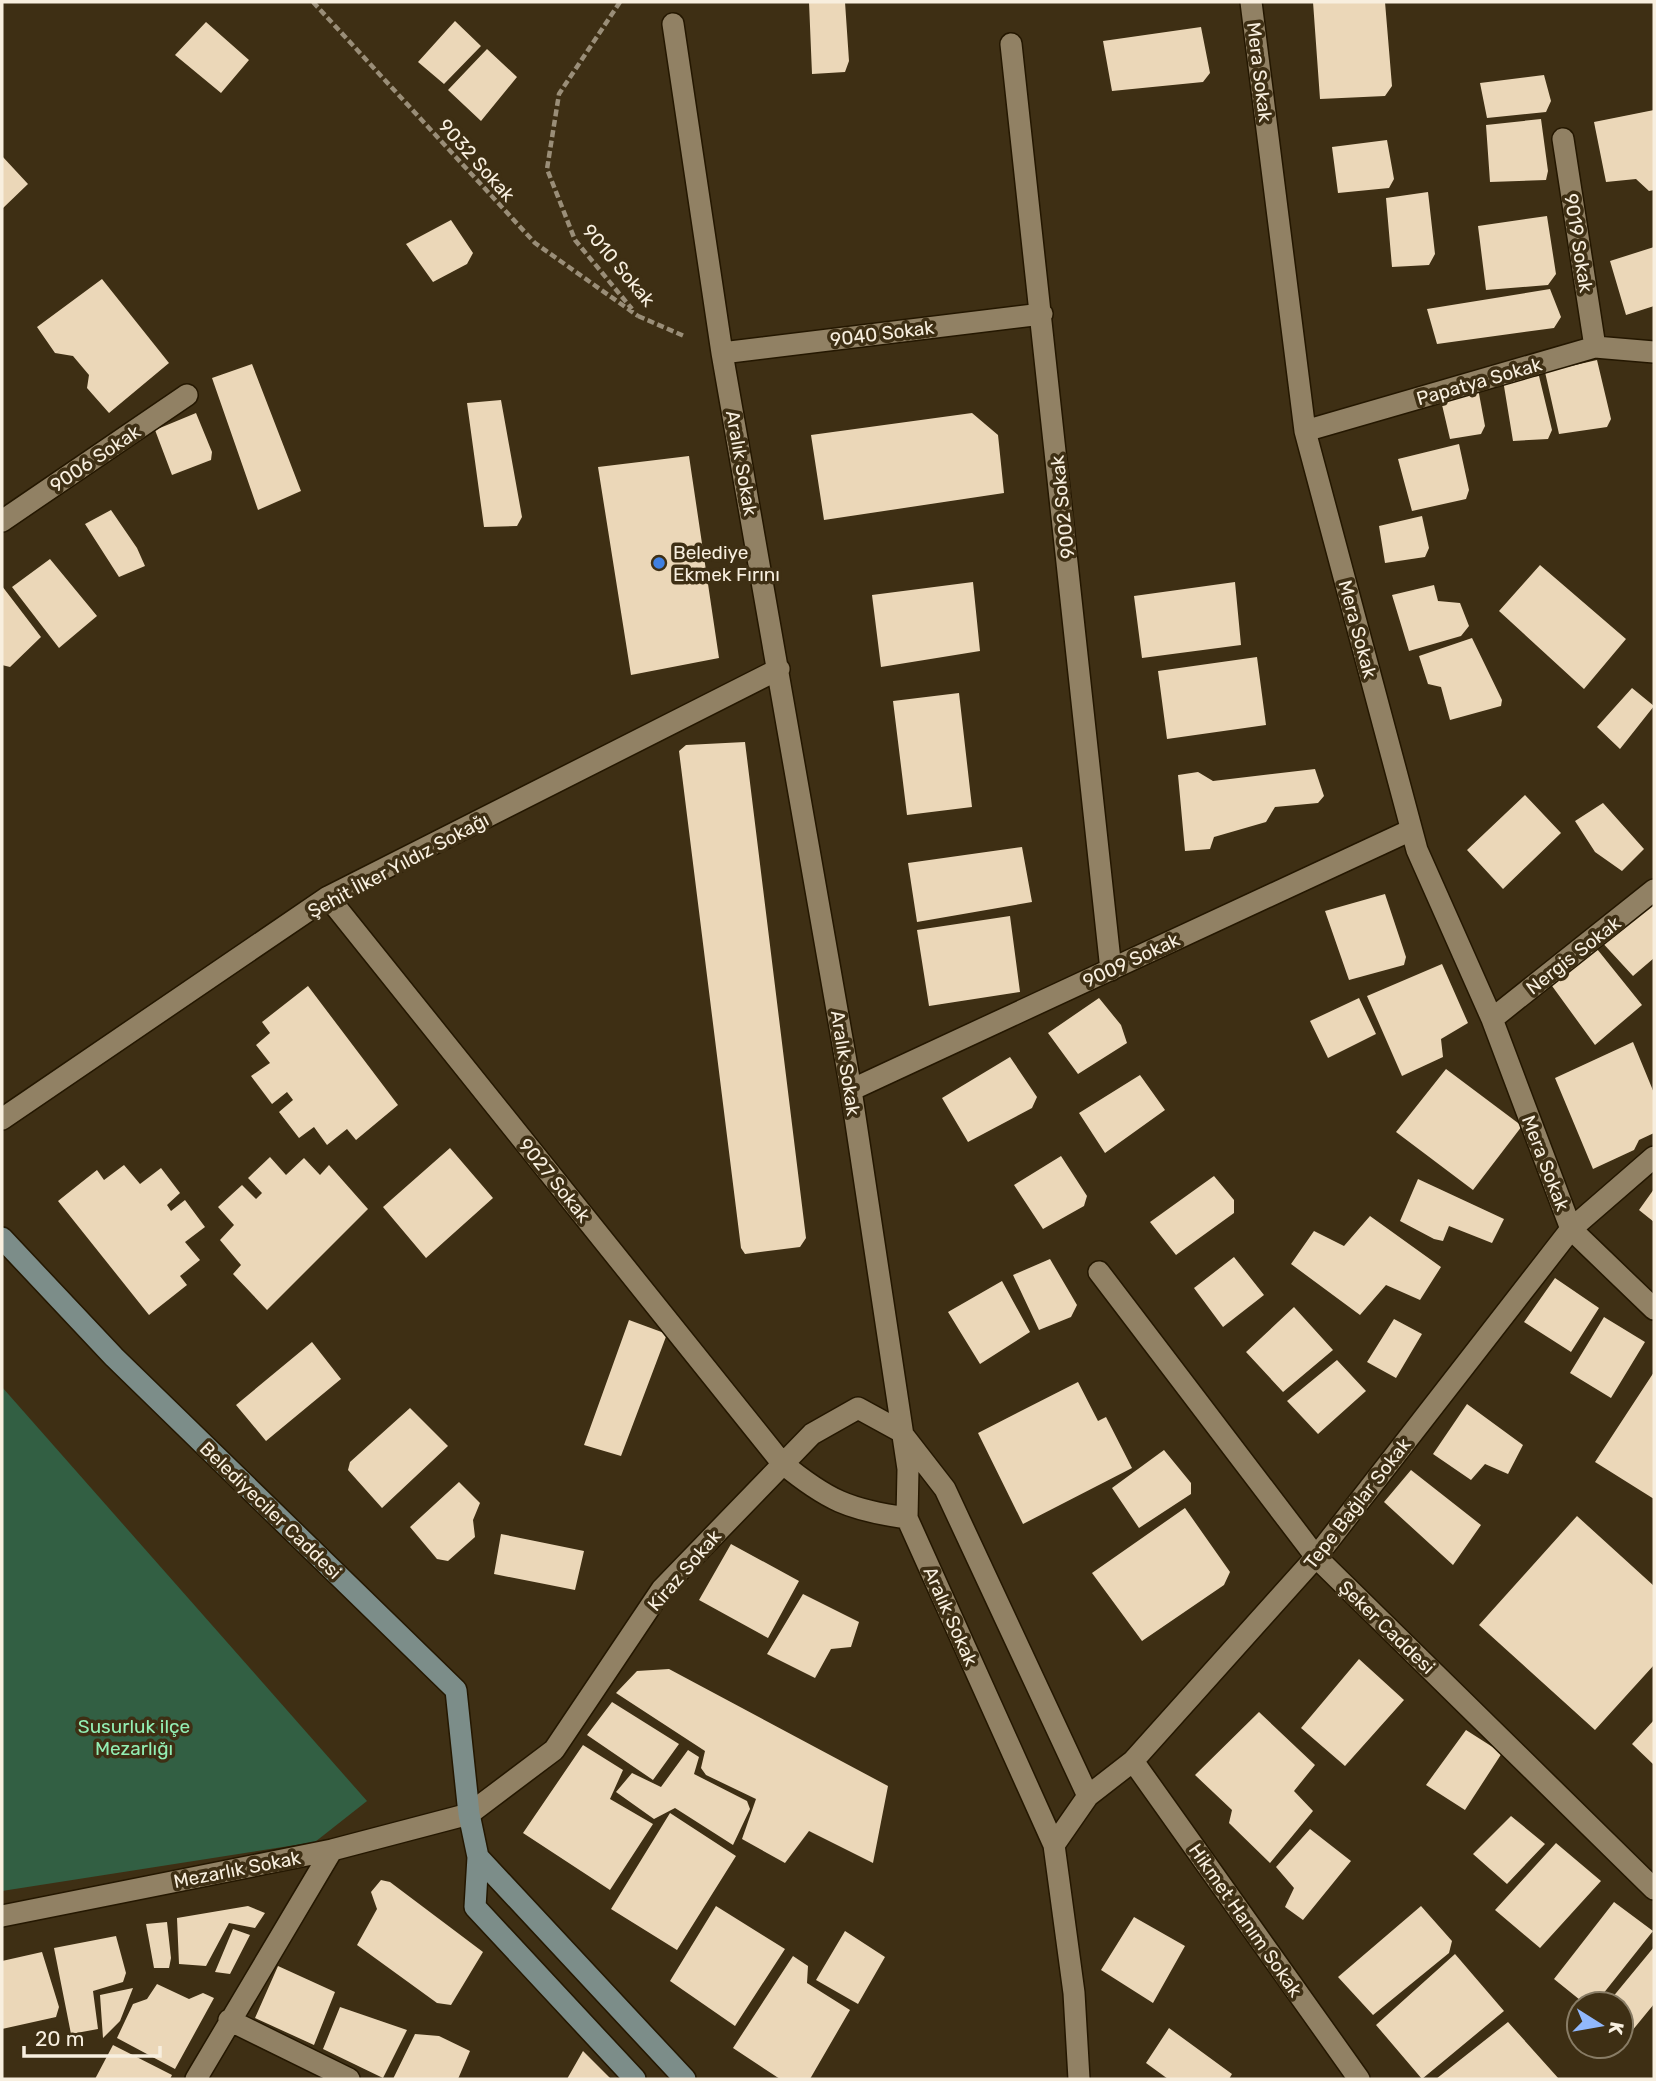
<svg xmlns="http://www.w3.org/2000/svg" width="1656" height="2081" font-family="Rubik,sans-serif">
  <rect width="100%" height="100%" fill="#3e2f14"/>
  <path fill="#325f43" d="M2 1387 367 1801 315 1842 2 1891Z"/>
  <path fill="#ebd7b8" d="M809 2H845L849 61 845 72 812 74Z
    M1313 2H1385L1392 86 1385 96 1320 99Z
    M455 21 481 46 444 84 418 62Z
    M206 22 249 60 221 93 175 55Z
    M1201 27 1210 73 1203 82 1112 91 1103 41Z
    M487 49 517 77 481 121 448 90Z
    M1544 75 1551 101 1546 112 1487 118 1480 83Z
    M1654 110V190L1649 191 1636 179 1606 182 1594 122Z
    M1541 119 1548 171 1546 180 1490 182 1486 125Z
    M1387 140 1394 179 1389 188 1338 193 1332 147Z
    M2 156 28 184 2 209Z
    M1428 192 1435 254 1429 265 1392 267 1386 198Z
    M1547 216 1556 274 1548 285 1486 290 1478 226Z
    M451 220 473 253 467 264 433 282 406 244Z
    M1654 247V306L1626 315 1610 261Z
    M102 279 169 363 109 413 87 388 89 375 73 356 55 353 37 327Z
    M1550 289 1561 317 1554 328 1437 344 1427 309Z
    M1597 360 1611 419 1607 427 1559 434 1545 372Z
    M252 364 301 491 258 510 212 378Z
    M1539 376 1552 430 1548 439 1513 441 1503 380Z
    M1477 383 1485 426 1481 434 1450 439 1439 392Z
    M501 400 522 517 517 526 484 527 467 403Z
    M196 413 212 452 211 460 172 475 155 430Z
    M972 413 998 435 1004 493 824 520 811 435Z
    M1459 444 1469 490 1466 499 1412 511 1398 459Z
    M689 456 719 658 631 675 598 467Z
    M111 510 137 548 145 566 119 577 85 524Z
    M1422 516 1429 548 1425 557 1385 563 1379 526Z
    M50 559 97 616 59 648 12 587Z
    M1540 565 1626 639 1584 689 1499 611Z
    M973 582 980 651 881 667 872 595Z
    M1235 582 1241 645 1142 658 1134 596Z
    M1434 585 1438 601 1460 603 1469 626 1461 636 1409 651 1392 595Z
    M2 586 41 637 10 667 2 665Z
    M1472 638 1502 700 1501 706 1450 720 1441 687 1428 684 1419 656Z
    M1257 657 1266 725 1167 739 1158 671Z
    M1632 688 1654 706 1620 749 1597 727Z
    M959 693 972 807 907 815 893 701Z
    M745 742 806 1238 800 1247 745 1254 741 1248 679 751 686 745Z
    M1315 769 1324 796 1318 803 1275 807 1266 822 1214 837 1210 849 1185 851 1178 775 1198 772 1213 781Z
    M1525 795 1561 833 1503 889 1467 850Z
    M1603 803 1644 849 1622 871 1595 852 1575 821Z
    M1022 847 1032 902 917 922 908 863Z
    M1654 893V958L1633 976 1599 939Z
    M1385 894 1406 957 1404 965 1349 980 1325 911Z
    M1010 916 1020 992 929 1006 917 930Z
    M1593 944 1642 1005 1595 1045 1547 979Z
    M1442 964 1468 1023 1441 1039 1443 1057 1402 1076 1367 996Z
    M308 986 398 1105 356 1140 347 1129 327 1145 314 1127 299 1138 279 1112 293 1100 287 1092 272 1104 251 1076 270 1063 256 1045 270 1033 262 1022Z
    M1099 998 1121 1025 1127 1043 1078 1074 1048 1033Z
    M1359 998 1376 1034 1328 1058 1310 1021Z
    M1633 1042 1654 1093V1133L1639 1140 1634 1150 1593 1169 1555 1078Z
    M1010 1057 1037 1097 1032 1108 968 1142 942 1098Z
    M1446 1069 1522 1126 1473 1190 1396 1132Z
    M1140 1075 1165 1110 1105 1153 1079 1113Z
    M450 1148 493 1198 426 1258 383 1207Z
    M1061 1156 1087 1196 1084 1206 1043 1229 1014 1185Z
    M270 1157 286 1175 304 1158 320 1175 329 1165 368 1209 267 1310 233 1274 241 1265 220 1240 234 1225 218 1207 242 1185 256 1199 262 1193 248 1178Z
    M124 1165 140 1184 161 1168 180 1193 167 1205 171 1211 185 1200 205 1227 185 1242 200 1260 180 1276 187 1285 149 1315 58 1201 97 1170 104 1180Z
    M1214 1176 1234 1200V1213L1176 1255 1150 1222Z
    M1418 1179 1504 1219 1492 1243 1449 1226 1443 1241 1434 1239 1400 1221Z
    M1654 1189V1222L1639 1210Z
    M1370 1216 1441 1267 1420 1300 1386 1285 1360 1315 1291 1264 1314 1231 1344 1246Z
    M1234 1257 1264 1295 1223 1327 1194 1288Z
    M1050 1259 1077 1305 1071 1317 1039 1330 1013 1275Z
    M1555 1278 1599 1308 1571 1352 1524 1322Z
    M1002 1281 1030 1332 980 1364 948 1312Z
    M1294 1307 1333 1350 1283 1392 1246 1352Z
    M1604 1317 1645 1342 1611 1398 1570 1373Z
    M1394 1319 1422 1334 1396 1378 1367 1362Z
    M629 1320 667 1334 621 1456 584 1445Z
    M312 1342 341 1379 266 1441 236 1405Z
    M1337 1360 1366 1391 1318 1434 1287 1401Z
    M1654 1372V1499L1595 1462Z
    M1078 1382 1098 1421 1106 1417 1132 1468 1023 1524 978 1433Z
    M1467 1404 1523 1445 1508 1474 1485 1464 1471 1480 1433 1454Z
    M410 1408 448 1446 382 1508 348 1470 350 1462Z
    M1164 1450 1191 1483V1494L1139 1528 1112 1488Z
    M1411 1470 1481 1525 1453 1565 1384 1502Z
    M459 1482 480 1503 473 1520 475 1537 448 1561 437 1559 410 1527Z
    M1185 1508 1230 1572 1224 1585 1142 1641 1092 1573Z
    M1577 1516 1654 1586V1665L1595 1730 1479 1625Z
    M501 1534 584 1551 575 1590 494 1574Z
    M731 1544 799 1581 768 1638 699 1600Z
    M803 1594 859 1622 851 1647 831 1649 815 1678 767 1654Z
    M1359 1659 1404 1700 1345 1766 1301 1728Z
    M669 1669 888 1786 873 1863 809 1831 785 1863 742 1839 756 1799 706 1775 701 1768 705 1751 616 1693 637 1671Z
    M612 1702 679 1744 653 1780 587 1735Z
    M1259 1712 1315 1765 1294 1791 1313 1811 1270 1863 1229 1823 1232 1810 1195 1775Z
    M1654 1720V1765L1632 1744Z
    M1466 1730 1502 1753 1465 1810 1426 1785Z
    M583 1745 623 1770 610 1799 653 1824 610 1890 523 1833Z
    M688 1750 699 1757 694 1774 747 1801 750 1809 733 1845 675 1808 654 1819 616 1792 632 1773 661 1787Z
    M670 1813 736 1856 677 1950 611 1909Z
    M1511 1816 1545 1844 1507 1884 1473 1854Z
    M1310 1829 1351 1861 1303 1920 1285 1907 1294 1888 1276 1867Z
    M1556 1843 1601 1881 1540 1948 1495 1910Z
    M381 1880 390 1882 483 1952 451 2005 437 2003 357 1945 377 1909 371 1892Z
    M1614 1902 1653 1931 1595 2004H1585L1554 1979Z
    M248 1906 265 1913 255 1928 229 1923 206 1966 179 1964 177 1918Z
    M716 1906 785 1949 735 2026 670 1981Z
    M1421 1906 1452 1941 1449 1953 1373 2015 1338 1977Z
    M1134 1917 1185 1946 1153 2003 1101 1970Z
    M167 1922 171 1958 169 1968H154L146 1924Z
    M233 1929 250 1935 230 1974 215 1972Z
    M845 1931 885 1957 858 2004 816 1980Z
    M116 1936 126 1973 123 1982 93 1991 98 2029 71 2034 54 1948Z
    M1654 1947V2004L1627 2037 1621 2033V2004H1607Z
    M42 1952 59 2007 56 2017 2 2029V1961Z
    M1455 1954 1504 2011 1422 2079 1376 2025Z
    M793 1956 808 1966 807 1983 850 2010 810 2079H780L733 2048Z
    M278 1966 335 1992 314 2045 255 2018Z
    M157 1984 189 1999 203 1993 214 1998 175 2069 117 2038 133 2004 147 1999Z
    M133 1988 120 2021 103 2038 100 1995Z
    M340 2007 407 2030 383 2078 323 2049Z
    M1508 2022 1559 2079H1436Z
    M1169 2028 1232 2074 1229 2079H1168L1146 2063Z
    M415 2034 439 2036 470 2051 458 2079H393Z
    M113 2045 172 2075 170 2079H95Z
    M583 2051 611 2079H567Z"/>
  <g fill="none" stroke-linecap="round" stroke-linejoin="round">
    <defs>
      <path id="street" d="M1251 2 1305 431 1417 850 1492 1019 1571 1229 1654 1309
        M673 24 722 353 851 1090 908 1469 907 1518 1054 1845 1074 1993 1079 2079
        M1011 44 1111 970
        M1563 139 1595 347
        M722 353 1042 314
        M1305 431 1595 347 1654 352
        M2 521 187 395
        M328 897 782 1463C827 1500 849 1510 907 1518
        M1492 1019 1654 890
        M851 1090 1411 830
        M2 1119 328 897 779 669
        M1099 1272 1316 1557 1654 1889
        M1133 1761 1359 2079
        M1054 1845 1088 1796 1133 1761 1316 1557 1571 1229 1654 1157
        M2 1916 332 1850 469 1814 554 1750 662 1589 812 1434 858 1408 900 1431 945 1489 1088 1796
        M229 2020 349 2079
        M196 2079 332 1850"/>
      <path id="secondary" d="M2 1238 114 1357 456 1690 469 1814 478 1857 475 1907 635 2079
        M478 1857 685 2079"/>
    </defs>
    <use href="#street" stroke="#241700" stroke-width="24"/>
    <use href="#secondary" stroke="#241700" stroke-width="24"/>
    <path stroke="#9a8e78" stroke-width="4.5" stroke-dasharray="7 3.5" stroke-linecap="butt" d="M313 2 535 243 638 316
      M620 2 559 94 547 169 575 240 632 309
      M638 316 684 336"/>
    <use href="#street" stroke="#918164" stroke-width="21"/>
    <use href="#secondary" stroke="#7c8d89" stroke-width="21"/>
  </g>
  <circle fill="#3f7fe0" stroke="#3e2f14" stroke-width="2.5" cx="659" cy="563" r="7"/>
  <g text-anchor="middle" stroke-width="7" stroke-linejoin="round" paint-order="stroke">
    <g font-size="19" fill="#f8efdf" stroke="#3e2f14">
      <text transform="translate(1260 72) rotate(83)" y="7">Mera Sokak</text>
      <text transform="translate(477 160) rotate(48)" y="7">9032 Sokak</text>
      <text transform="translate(1579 243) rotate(81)" y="7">9019 Sokak</text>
      <text transform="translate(619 265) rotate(50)" y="7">9010 Sokak</text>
      <text transform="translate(882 333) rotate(-7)" y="7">9040 Sokak</text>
      <text transform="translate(1479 381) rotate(-16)" y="7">Papatya Sokak</text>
      <text transform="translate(95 458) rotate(-34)" y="7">9006 Sokak</text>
      <text transform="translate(742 463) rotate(80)" y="7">Aralık Sokak</text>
      <text transform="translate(1062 507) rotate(-96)" y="7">9002 Sokak</text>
      <text transform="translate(1358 629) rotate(75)" y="7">Mera Sokak</text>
      <text transform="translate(398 865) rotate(-28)" y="7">Şehit İlker Yıldız Sokağı</text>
      <text transform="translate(1573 955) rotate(-38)" y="7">Nergis Sokak</text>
      <text transform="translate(1131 960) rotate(-25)" y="7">9009 Sokak</text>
      <text transform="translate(846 1063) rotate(81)" y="7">Aralık Sokak</text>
      <text transform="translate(1546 1163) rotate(69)" y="7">Mera Sokak</text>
      <text transform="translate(555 1180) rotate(51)" y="7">9027 Sokak</text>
      <text transform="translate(1357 1503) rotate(-52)" y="7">Tepe Bağlar Sokak</text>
      <text transform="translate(271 1510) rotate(44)" y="7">Belediyeciler Caddesi</text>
      <text transform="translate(684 1570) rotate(-49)" y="7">Kiraz Sokak</text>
      <text transform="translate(951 1616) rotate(66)" y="7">Aralık Sokak</text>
      <text transform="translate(1387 1627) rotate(44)" y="7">Şeker Caddesi</text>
      <text transform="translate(237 1869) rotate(-11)" y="7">Mezarlık Sokak</text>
      <text transform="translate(1246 1920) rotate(55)" y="7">Hikmet Hanım Sokak</text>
    </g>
    <g font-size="19" fill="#f8efdf" stroke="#3e2f14" text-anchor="start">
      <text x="673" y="559">Belediye<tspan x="673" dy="22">Ekmek Fırını</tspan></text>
    </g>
    <g font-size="19" fill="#93efb4" stroke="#3e2f14">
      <text x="134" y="1733">Susurluk ilçe<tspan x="134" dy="22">Mezarlığı</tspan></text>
    </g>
  </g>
  <rect width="1656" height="2081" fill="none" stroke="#f8efdf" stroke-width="7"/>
  <g transform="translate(1600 2025) rotate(101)"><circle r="33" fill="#3e2f14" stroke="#887c65" stroke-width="2"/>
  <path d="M0-5L12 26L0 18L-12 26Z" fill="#91b8fd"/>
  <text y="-10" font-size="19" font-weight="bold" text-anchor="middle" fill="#f8efdf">K</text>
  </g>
  <path d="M24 2046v10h136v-10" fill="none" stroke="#f8efdf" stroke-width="3.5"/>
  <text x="35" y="2046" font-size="21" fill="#f8efdf" stroke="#3e2f14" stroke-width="5" paint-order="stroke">20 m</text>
</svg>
